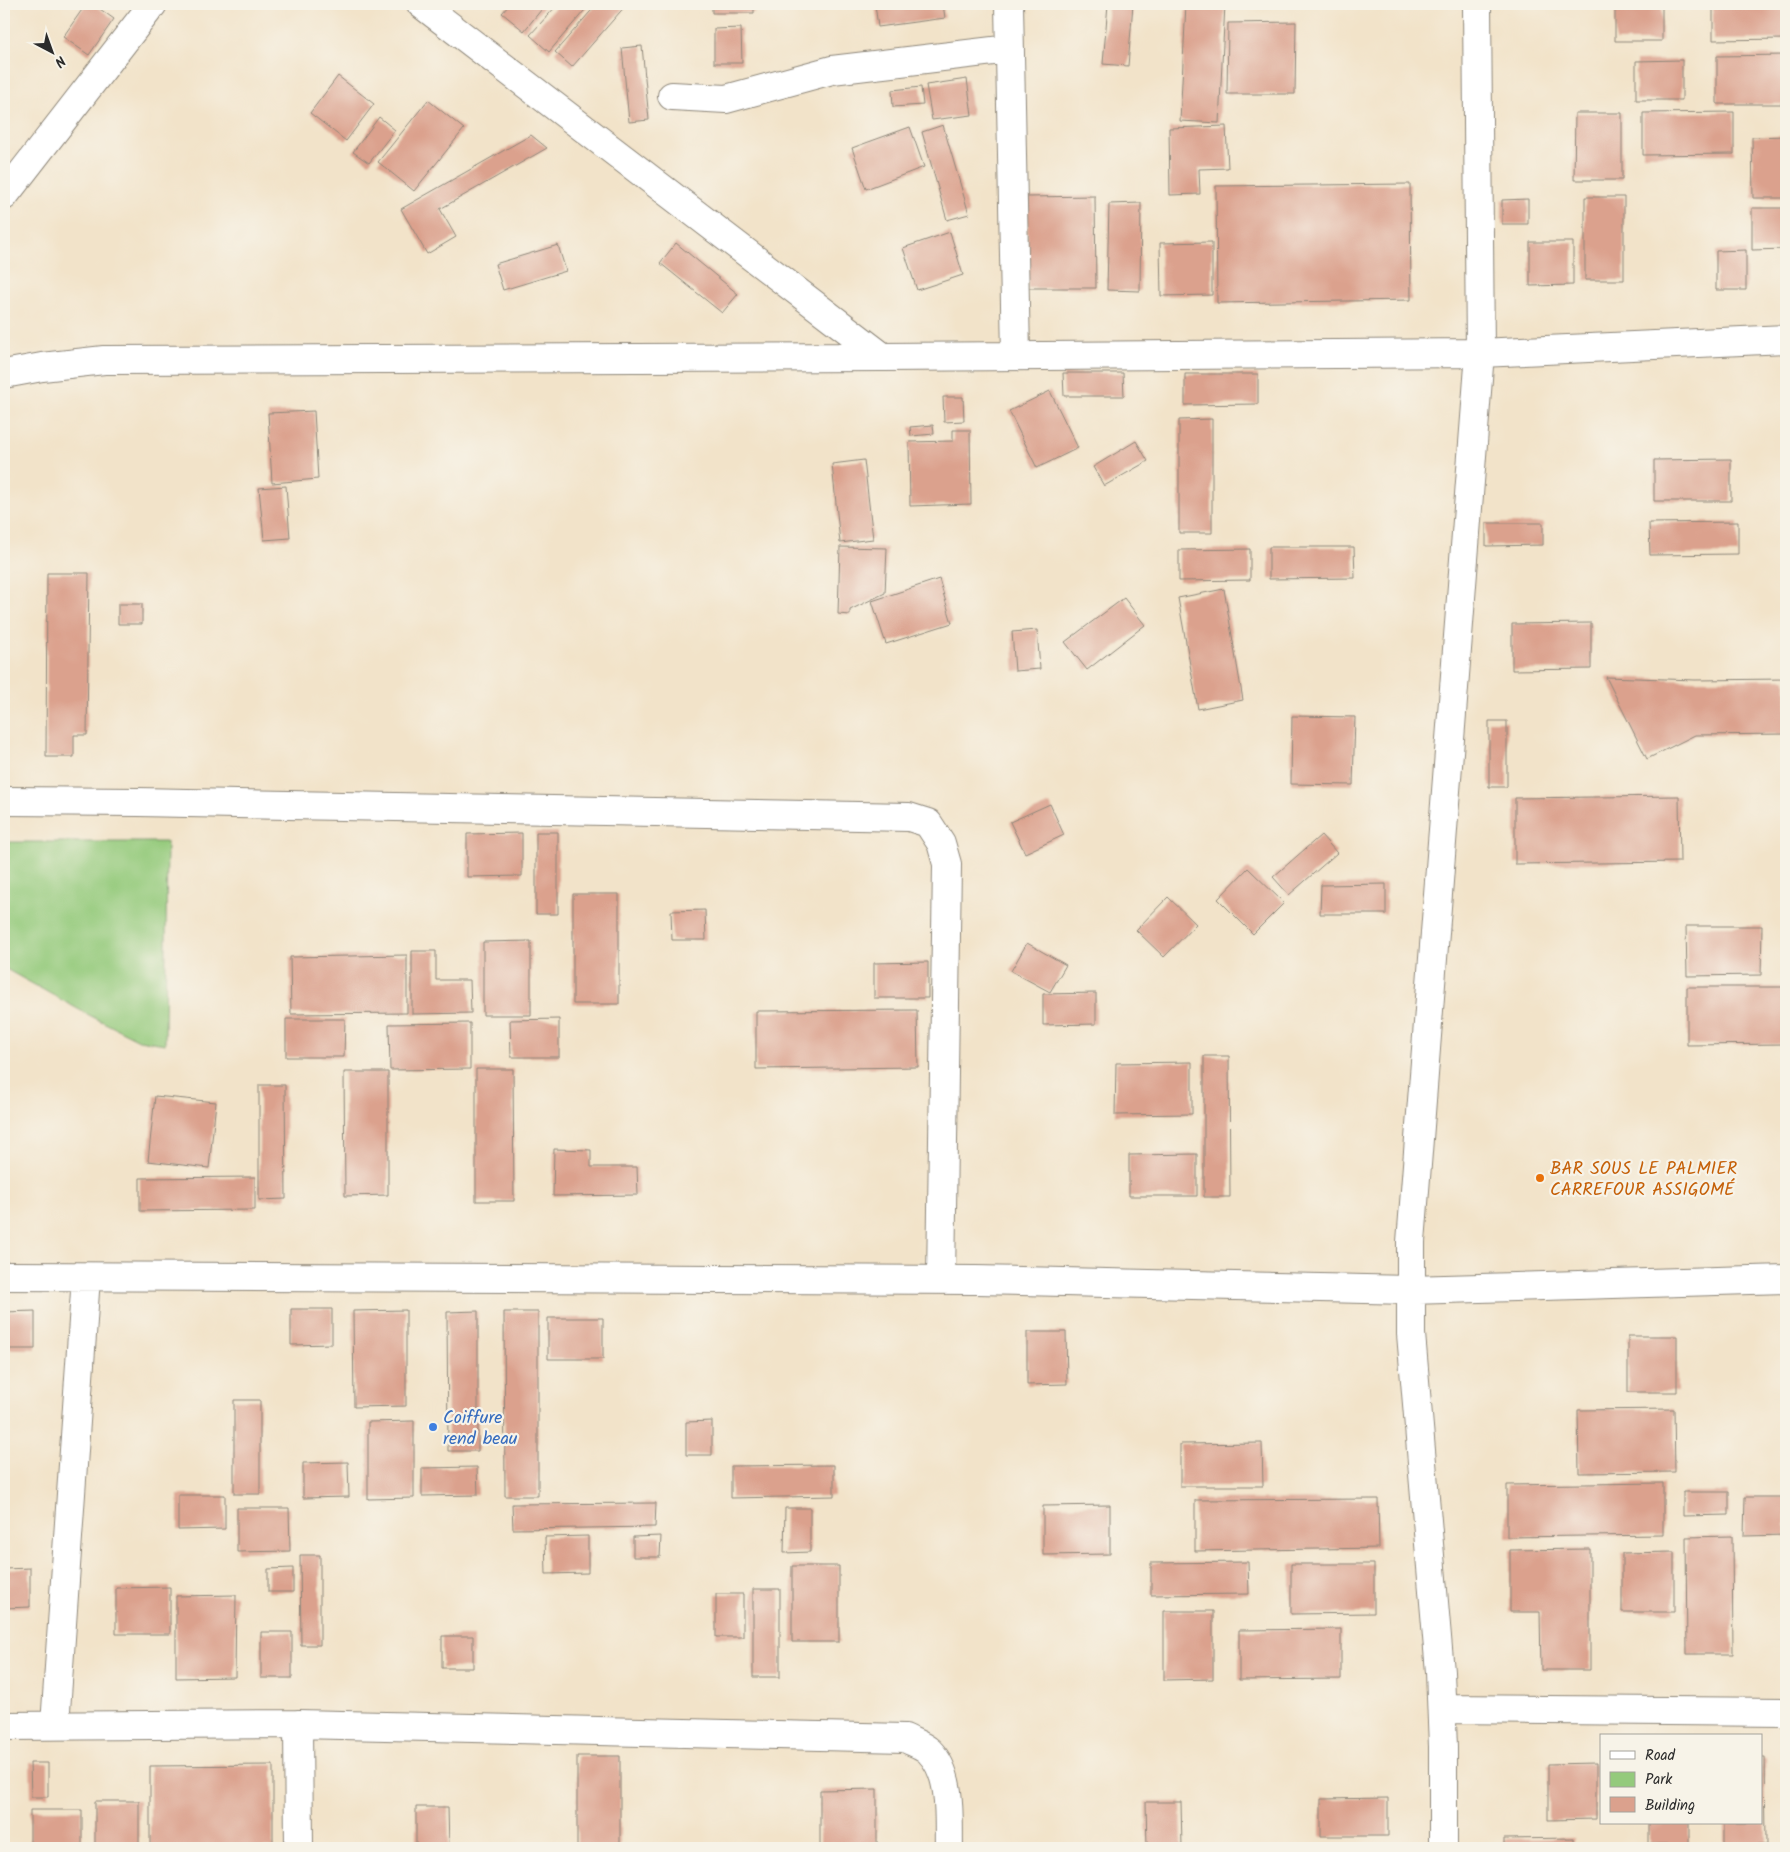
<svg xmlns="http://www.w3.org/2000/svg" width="1790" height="1852" font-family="Kalam,sans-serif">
  <rect width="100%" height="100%" fill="#f7f3e8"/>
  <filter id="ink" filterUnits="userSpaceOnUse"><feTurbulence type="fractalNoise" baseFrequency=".02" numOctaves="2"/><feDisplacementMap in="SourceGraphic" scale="10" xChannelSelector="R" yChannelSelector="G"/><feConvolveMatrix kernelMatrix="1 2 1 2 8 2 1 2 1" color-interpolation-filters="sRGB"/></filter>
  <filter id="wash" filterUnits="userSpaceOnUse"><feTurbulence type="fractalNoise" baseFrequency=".0096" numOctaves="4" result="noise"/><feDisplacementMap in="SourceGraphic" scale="20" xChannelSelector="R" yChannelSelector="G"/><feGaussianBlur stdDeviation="1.12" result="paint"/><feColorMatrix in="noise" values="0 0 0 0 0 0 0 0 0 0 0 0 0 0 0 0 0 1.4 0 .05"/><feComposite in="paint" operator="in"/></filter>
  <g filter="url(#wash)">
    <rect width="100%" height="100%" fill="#f2e3c9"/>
    <path fill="#94ca7c" stroke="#607a54" d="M4 842H167L165 1044 139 1040 85 1013 4 968Z"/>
    <g id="blocks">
      <path fill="#dba18d" d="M86 4H93L114 19 89 55 63 37Z
        M510 4H546L524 31 502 13Z
        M558 4H590L549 52 530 35Z
        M597 4H627L572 67 555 52Z
        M712 4H754V13H712Z
        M875 4H943L945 18 878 27Z
        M1108 4H1133L1128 66 1103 64Z
        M1186 4H1225L1219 123 1180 121Z
        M1615 4H1662V41H1615Z
        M1713 4H1786V39L1713 40Z
        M1296 22 1295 94H1227L1228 23Z
        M741 28 742 63H714V29Z
        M642 46 649 120 629 122 622 48Z
        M1786 55V104H1717V56Z
        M1682 60V100H1636V61Z
        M338 76 374 104 346 141 310 113Z
        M967 79 972 115 932 120 926 85Z
        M921 87 923 105 893 107 892 90Z
        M428 100 464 129 414 191 378 162Z
        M1734 112V154L1643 155V113Z
        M1575 113H1622V180H1574Z
        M379 117 395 130 369 163 353 152Z
        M943 125 969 214 947 220 922 132Z
        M1226 126 1228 168 1199 169 1200 194 1170 195 1169 128Z
        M910 127 924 167 866 189 852 148Z
        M531 135 547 148 440 209 456 237 427 254 401 209Z
        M1786 136V198H1753L1752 137Z
        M1410 184 1411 300 1217 303 1216 186Z
        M1095 196 1096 288H1028L1027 197Z
        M1585 197H1624V280H1585Z
        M1528 199V224H1502V200Z
        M1141 203 1140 291 1107 290 1109 204Z
        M1752 208H1786V249L1752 250Z
        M950 232 963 275 917 290 903 248Z
        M1212 242V295L1161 296 1160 243Z
        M1530 242H1573V285L1530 286Z
        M676 243 738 294 722 313 660 263Z
        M558 245 566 271 503 290 495 264Z
        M1746 250V290H1716V251Z
        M1063 373H1123L1124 396H1064Z
        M1185 374H1258V404L1185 405Z
        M1050 391 1078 448 1037 468 1009 411Z
        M943 397H963L964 421 944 422Z
        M314 411 318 479 272 483 268 413Z
        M1212 419V533H1179V420Z
        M933 425 934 434 911 436 910 427Z
        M953 430H970L971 504 910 506 909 442 953 441Z
        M1136 441 1148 461 1104 486 1093 467Z
        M1731 459V501H1654V460Z
        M864 460 873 539 840 543 832 464Z
        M286 486 290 538 264 540 259 488Z
        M1738 522V554L1650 555 1649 523Z
        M1486 523H1543V545L1486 546Z
        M840 547 887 548 885 593 850 610V615L838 614Z
        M1269 547H1354L1355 578 1269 579Z
        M1250 549V580L1179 581V550Z
        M47 573H89L87 735H74V757H46Z
        M939 579 952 623 886 644 872 601Z
        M1224 589 1243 700 1198 709 1178 598Z
        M1124 598 1145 625 1087 670 1065 642Z
        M118 604H142V624H118Z
        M1591 623V669L1512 670V624Z
        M1037 630 1040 669 1015 671 1012 632Z
        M1606 677 1695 680 1786 679V734L1695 735 1647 759Z
        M1292 716 1355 717 1353 785 1291 784Z
        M1489 721H1507V787H1489Z
        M1679 796 1680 862 1515 864V798Z
        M1050 804 1064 835 1025 853 1010 822Z
        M536 832H558V914H536Z
        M522 833V876L467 877V834Z
        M1321 835 1337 853 1289 895 1273 877Z
        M1248 868 1284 903 1253 934 1218 899Z
        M1386 884V914H1320L1321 885Z
        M573 894H619V1004H573Z
        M1168 897 1196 924 1164 957 1136 930Z
        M705 910 706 940H672L671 911Z
        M1686 926H1762L1761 975 1687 976Z
        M531 941V1015H483V942Z
        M1027 943 1066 965 1050 992 1011 971Z
        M412 951H436V980H470L471 1013 412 1014Z
        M407 955V1013L291 1014 290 957Z
        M928 962V998H874V963Z
        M1687 987H1786V1044L1687 1045Z
        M1096 993V1024L1043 1025V994Z
        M917 1010 918 1067 756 1069V1011Z
        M286 1019H345L344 1057H286Z
        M559 1019V1057H511L510 1020Z
        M470 1023V1069L390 1070 389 1024Z
        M1204 1056H1229L1230 1197H1204Z
        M1192 1062V1114L1115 1115 1116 1063Z
        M476 1069H513L514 1201H476Z
        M344 1072H388V1195L345 1196Z
        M259 1085H285L286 1199 259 1200Z
        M155 1096 216 1102 209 1168 148 1161Z
        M554 1149 591 1150V1167H637L638 1195 553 1196Z
        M1197 1154V1196H1129V1155Z
        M255 1177V1210L140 1211V1178Z
        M291 1309H332V1344L291 1345Z
        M406 1310V1406L354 1407 353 1311Z
        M35 1311V1349H4V1312Z
        M478 1311V1451H448L447 1312Z
        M504 1312H538V1496H505Z
        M548 1318H603V1359H548Z
        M1027 1332H1066L1067 1384 1027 1385Z
        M1628 1336H1677V1392H1628Z
        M4 1360H7V1413H4Z
        M234 1400H260V1494H234Z
        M1674 1409 1675 1472 1579 1473 1578 1410Z
        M414 1421V1498L368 1499V1422Z
        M712 1421V1455H686V1422Z
        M1262 1443 1263 1486H1180V1444Z
        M348 1462 349 1497 303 1498V1463Z
        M834 1465V1496L731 1498V1466Z
        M477 1467 478 1495 422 1496V1468Z
        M1663 1483V1535L1507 1537V1485Z
        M1683 1492H1729V1515L1683 1516Z
        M178 1495H225V1529L178 1530Z
        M1745 1497H1786V1535L1744 1536Z
        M1378 1499 1379 1548 1195 1551V1500Z
        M656 1503 655 1527 513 1529 512 1504Z
        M1110 1505V1554L1043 1555V1506Z
        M237 1508H289L290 1551 237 1552Z
        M785 1508H810V1552L784 1553Z
        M588 1536V1573L546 1574 545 1537Z
        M661 1536 660 1557H633V1537Z
        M1732 1536 1733 1654H1687L1686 1537Z
        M1590 1549V1670H1541L1540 1612H1510V1550Z
        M1674 1552V1612H1622V1553Z
        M300 1555H320V1645H301Z
        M1248 1562 1249 1594 1151 1595V1563Z
        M1291 1564H1374V1613L1291 1614Z
        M792 1566H839V1642H792Z
        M30 1568V1607L4 1608V1569Z
        M293 1568V1592H268V1569Z
        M170 1587V1634H116V1588Z
        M753 1589H780V1677H753Z
        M716 1594H743V1637H716Z
        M236 1595 235 1677 176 1678V1596Z
        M1164 1611H1213V1679L1164 1680Z
        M1341 1629V1679L1239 1680V1630Z
        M261 1632H292V1678H261Z
        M442 1636H473V1668H442Z
        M577 1756H620V1848H577Z
        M1761 1757H1765L1766 1845 1724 1846V1823H1761Z
        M30 1763H48V1797H31Z
        M1596 1763V1819L1548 1820V1764Z
        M273 1765V1848H150V1766Z
        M877 1789V1848H820V1790Z
        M1388 1798V1836H1321V1799Z
        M95 1801H139V1848H95Z
        M1146 1802H1181L1182 1848H1147Z
        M416 1807H448L449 1848H416Z
        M30 1810H82V1848H30Z
        M1649 1823H1689V1844H1649Z
        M1574 1838V1848H1504V1839Z"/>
    </g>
  </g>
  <g filter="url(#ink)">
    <use href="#blocks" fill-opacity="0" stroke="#8e877a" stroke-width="1"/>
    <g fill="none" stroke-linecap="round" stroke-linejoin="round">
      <defs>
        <path id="minor" d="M421 4 883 357
          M1009 4 1016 355
          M672 96 726 99 832 70 1010 49
          M4 196 153 4
          M4 374 42 367 104 360 883 357 1480 353 1786 339
          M4 801 138 802 909 817 928 823 941 843 947 864 941 1280
          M4 1276 976 1280 1410 1290 1786 1279
          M1442 1709 1786 1712
          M298 1724 299 1848
          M55 1725 86 1277
          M4 1726 298 1724 905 1738C912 1742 923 1745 929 1751 953 1775 948 1817 949 1848
          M1443 1848V1747L1440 1672 1411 1334V1242L1480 353 1477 4"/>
      </defs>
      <use href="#minor" stroke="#8e877a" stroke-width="30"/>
      <use href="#minor" stroke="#fff" stroke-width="28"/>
    </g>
  </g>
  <circle fill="#e8710a" stroke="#f7f3e8" stroke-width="2" cx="1540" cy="1178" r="5"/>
  <circle fill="#3f7fe0" stroke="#f7f3e8" stroke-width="2" cx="433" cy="1427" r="5"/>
  <g text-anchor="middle" stroke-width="4.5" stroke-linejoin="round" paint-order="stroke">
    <g font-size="18" fill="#c56008" stroke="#f7f3e8" text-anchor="start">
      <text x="1550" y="1174">BAR SOUS LE PALMIER<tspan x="1550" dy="21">CARREFOUR ASSIGOMÉ</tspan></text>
    </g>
    <g font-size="18" fill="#366cbe" stroke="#f7f3e8" text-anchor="start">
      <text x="443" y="1423">Coiffure<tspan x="443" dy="21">rend beau</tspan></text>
    </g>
  </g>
  <rect width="1790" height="1852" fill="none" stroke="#f7f3e8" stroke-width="20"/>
  <rect x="1600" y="1734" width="162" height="90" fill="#f7f3e8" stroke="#a5a39c"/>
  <rect x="1610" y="1751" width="25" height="8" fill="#ffffff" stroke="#a5a39c"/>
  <text x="1645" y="1760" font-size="15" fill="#2b2b2b">Road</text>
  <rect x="1610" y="1772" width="25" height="15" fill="#94ca7c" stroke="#a5a39c"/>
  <text x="1645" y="1784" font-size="15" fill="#2b2b2b">Park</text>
  <rect x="1610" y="1797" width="25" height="15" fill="#dba18d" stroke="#a5a39c"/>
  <text x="1645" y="1810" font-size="15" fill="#2b2b2b">Building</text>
  <g transform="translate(52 52) rotate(139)" stroke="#f7f3e8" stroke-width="4" paint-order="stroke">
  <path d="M0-4L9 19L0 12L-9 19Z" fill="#2b2b2b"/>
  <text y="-8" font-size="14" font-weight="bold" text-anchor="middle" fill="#2b2b2b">N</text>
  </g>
</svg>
